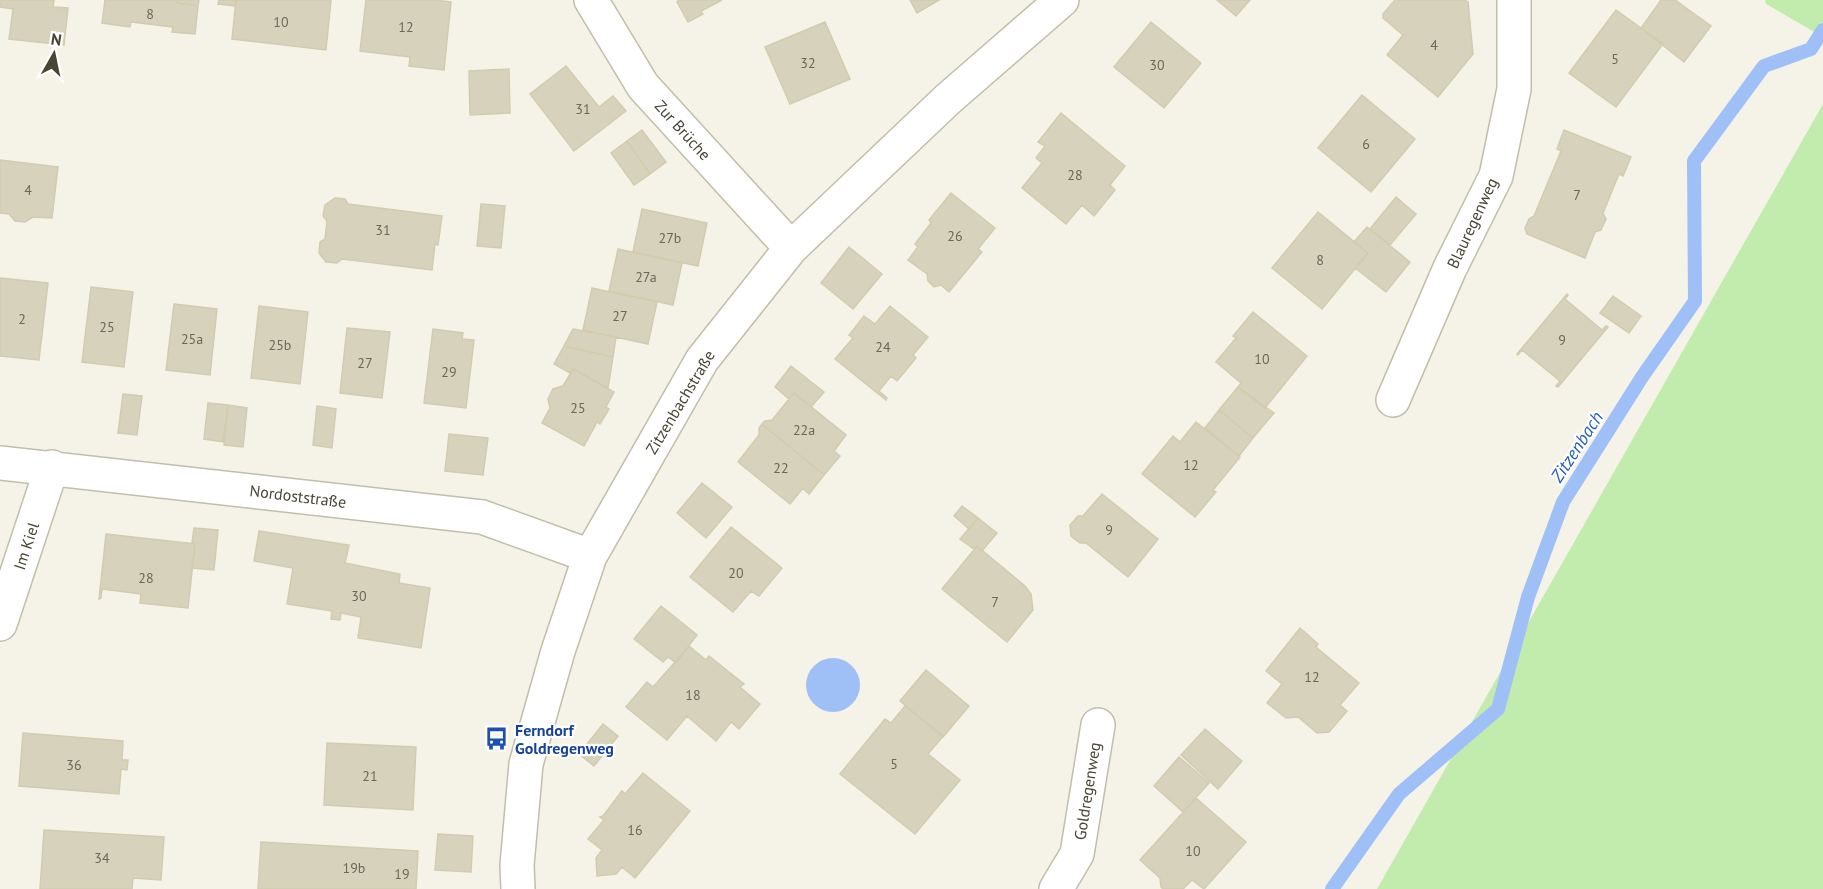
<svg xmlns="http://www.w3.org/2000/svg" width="1823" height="889" font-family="'PT Sans',sans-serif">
  <rect width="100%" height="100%" fill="#f5f3e7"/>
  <path fill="#c2ecad" d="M1765 0H1823V37L1766 4Z
    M1823 104V889H1377Z"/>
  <path fill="#9fc0f6" d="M806 685a27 27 0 1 1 54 0a27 27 0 1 1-54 0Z"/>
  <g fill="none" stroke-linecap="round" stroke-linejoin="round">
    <path stroke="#9fc0f6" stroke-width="14" d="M1332 889 1399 794 1498 709 1528 597 1563 502 1642 377 1695 301 1694 161 1764 66 1811 49 1823 30"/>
  </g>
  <path fill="#d7d2bb" stroke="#d2ccae" stroke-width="1.5" d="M0 0H54L53 7 68 8 64 45 9 39 13 9 0 7Z
    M105 0H177V3L198 6 195 34 172 32 173 27 131 22 130 27 102 23Z
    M177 0H199L198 6 177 3Z
    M219 0H236L235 6 218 4Z
    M236 0H331L326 50 232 39Z
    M366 0H433L451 2 444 70 409 66 410 57 360 51Z
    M679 0H722L701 11 703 14 688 22 677 2Z
    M910 0H939L917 13Z
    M1217 0H1250L1236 16Z
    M1395 0H1465L1468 2 1473 54 1438 97 1387 55 1403 35 1383 18V14Z
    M1661 0H1675L1711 26 1684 62 1641 28Z
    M1616 10 1663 44 1616 107 1569 73Z
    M825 22 850 79 790 104 765 47Z
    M1151 22 1201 63 1164 108 1114 67Z
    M566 66 599 107 613 96 626 111 574 151 530 94Z
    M509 69 510 113 470 115 469 71Z
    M1362 95 1415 139 1371 192 1318 148Z
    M1061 113 1125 166 1110 185 1115 190 1094 216 1082 205 1066 224 1022 188 1042 163 1036 158 1045 146 1038 142Z
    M642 130 666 162 650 174 627 141Z
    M1564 130 1631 157 1623 176 1619 174 1603 213 1606 219 1601 230 1595 232 1585 258 1527 234 1525 228 1529 219 1534 216 1561 151 1557 149Z
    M627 141 650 174 634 185 611 153Z
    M0 160 58 167 52 218 33 217 25 222 15 221 9 214 0 213Z
    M951 193 995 228 978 249 982 252 949 292 941 285 934 287 928 281 927 274 908 260 918 247 915 244 931 223 929 220Z
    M1396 197 1416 214 1390 245 1370 229Z
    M335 198 345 199 348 204 442 216 438 245 435 244 432 270 342 259 337 263 326 262 319 253 320 242 325 239 327 221 323 216 325 205Z
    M481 204 505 206 501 248 477 246Z
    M642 209 707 223 698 266 633 252Z
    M1318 212 1368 253 1322 309 1272 268Z
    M1367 227 1410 262 1386 292 1355 268 1368 253 1354 242Z
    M849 247 882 274 853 309 821 283Z
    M618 249 682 263 673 305 609 291Z
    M0 278 48 283 39 360 0 356Z
    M91 287 133 292 124 367 82 362Z
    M592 288 657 302 648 344 583 330Z
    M1567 294 1568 295 1565 299 1602 330 1606 326 1608 327 1558 387 1556 386 1560 381 1522 350 1518 355 1517 354Z
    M1613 296 1641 316 1629 333 1600 313Z
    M174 304 217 309 210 375 166 370Z
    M259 306 308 312 300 384 251 378Z
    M890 306 928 337 913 355 916 358 897 381 891 376 879 391 887 398 886 400 835 359 853 338 849 335 864 316 875 324Z
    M1253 312 1307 356 1265 408 1238 387 1241 383 1216 362 1236 338 1233 336Z
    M347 328 390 332 382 398 340 393Z
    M433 329 463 333 462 339 474 340 466 408 424 403Z
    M573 329 616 337 613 357 564 346Z
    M564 346 613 357 608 388 573 369 570 373 554 364Z
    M791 366 824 392 811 407 794 393 789 399 775 387Z
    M573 369 614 392 606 407 609 409 600 424 597 422 584 446 542 423 550 408 548 399 553 389 563 386Z
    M1238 387 1274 413 1253 438 1219 410Z
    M794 393 846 435 834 451 840 456 824 475 762 424 765 421 772 420Z
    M123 394 142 396 137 435 118 433Z
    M208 403 228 405 223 442 204 439Z
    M228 405 247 408 243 447 224 445Z
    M317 406 336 409 332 448 313 445Z
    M1219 410 1253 438 1239 456 1205 428Z
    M1196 422 1240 457 1213 490 1216 492 1195 517 1142 474 1173 436 1180 442Z
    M762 424 824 475 809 494 803 488 790 504 738 462 759 435V428Z
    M449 434 488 438 483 475 445 471Z
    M702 483 732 507 706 538 677 513Z
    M1102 494 1158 539 1128 577 1086 543H1080L1071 536 1070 525 1078 516H1083Z
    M962 506 978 518 969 529 954 516Z
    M978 518 997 533 982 551 977 546 974 549 960 539Z
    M731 527 782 568 759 596 751 591 733 612 690 577Z
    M194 528 218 530 214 570 192 568 195 544 192 543Z
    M259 531 349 545 345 563 400 574 399 583 430 588 421 648 358 638 361 617 341 613 340 620 331 619 332 611 287 604 293 568 254 561Z
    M106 534 195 544 188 608 140 603 141 594 102 589 101 598 99 599Z
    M977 546 1025 586 1031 594 1033 610 1007 642 942 589Z
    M661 606 697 635 676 663 668 657 663 662 634 639Z
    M1300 628 1318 644 1316 647 1359 683 1340 705 1347 711 1329 732 1317 733 1298 717 1286 718 1267 703 1282 684 1266 671Z
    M689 646 706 660 709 656 744 684 740 687 760 704 739 729 731 722 716 741 687 716 667 740 626 707 647 682 653 687Z
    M926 670 969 706 943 737 900 701Z
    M905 706 943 736 928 754 960 780 915 834 840 774 885 719 891 723Z
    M603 724 618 736 594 766 579 754Z
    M1205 729 1242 761 1218 789 1181 755Z
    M23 733 123 741 122 760H128L127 770 121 769 119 794 19 786Z
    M327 743 416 747 413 810 324 805Z
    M1179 757 1209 783 1183 812 1154 786Z
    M643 773 690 811 635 878 622 867 616 874 597 876 596 858 602 850 588 839 604 820 600 817 603 816 622 791 625 794Z
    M1196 798 1246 842 1204 889 1192 880 1183 889H1163L1161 887 1160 878 1140 860Z
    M44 830 164 837 161 880 133 878 132 889H40Z
    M438 834 473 836 471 872 435 870Z
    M261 842 418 851 416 889H258Z"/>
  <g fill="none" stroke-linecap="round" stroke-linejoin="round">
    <defs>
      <path id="street" d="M591 0 643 86 791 248
        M1393 400 1450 268 1496 176 1514 89V0
        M0 463 482 517 590 556
        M0 624 52 467
        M518 889 517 865 526 764 558 651 590 556 702 360 791 248 948 99 1062 0
        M1056 889 1077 854 1098 725"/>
    </defs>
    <use href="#street" stroke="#c1bea9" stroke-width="36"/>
    <use href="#street" stroke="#fff" stroke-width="33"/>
  </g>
  <defs>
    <symbol id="bus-bare" viewBox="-9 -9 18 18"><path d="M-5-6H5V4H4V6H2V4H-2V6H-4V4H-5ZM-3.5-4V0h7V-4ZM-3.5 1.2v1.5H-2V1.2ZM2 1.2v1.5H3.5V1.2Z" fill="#1a4fb4" stroke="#fff" stroke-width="2.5" paint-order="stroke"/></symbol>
  </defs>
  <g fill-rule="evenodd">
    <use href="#bus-bare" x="480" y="722" width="33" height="33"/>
  </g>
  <g text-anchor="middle" stroke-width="4.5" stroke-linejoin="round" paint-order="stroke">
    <g font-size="14" fill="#6c6856">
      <text x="150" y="19">8</text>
      <text x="281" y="27">10</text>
      <text x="406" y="32">12</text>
      <text x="1434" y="50">4</text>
      <text x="1615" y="64">5</text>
      <text x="808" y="68">32</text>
      <text x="1157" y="70">30</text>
      <text x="583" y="114">31</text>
      <text x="1366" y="149">6</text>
      <text x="1075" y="180">28</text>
      <text x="28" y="195">4</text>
      <text x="1577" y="200">7</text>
      <text x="383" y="235">31</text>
      <text x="955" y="241">26</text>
      <text x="670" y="243">27b</text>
      <text x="1320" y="265">8</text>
      <text x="646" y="282">27a</text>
      <text x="620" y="321">27</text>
      <text x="22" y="324">2</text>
      <text x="107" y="332">25</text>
      <text x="192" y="344">25a</text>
      <text x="1562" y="345">9</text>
      <text x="280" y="350">25b</text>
      <text x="883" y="352">24</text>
      <text x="1262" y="364">10</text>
      <text x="365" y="368">27</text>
      <text x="449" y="377">29</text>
      <text x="578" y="413">25</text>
      <text x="804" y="435">22a</text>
      <text x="1191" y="470">12</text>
      <text x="781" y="473">22</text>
      <text x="1109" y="535">9</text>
      <text x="736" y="578">20</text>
      <text x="146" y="583">28</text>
      <text x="359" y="601">30</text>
      <text x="995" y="607">7</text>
      <text x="1312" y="682">12</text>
      <text x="693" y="700">18</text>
      <text x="894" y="769">5</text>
      <text x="74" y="770">36</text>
      <text x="370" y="781">21</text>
      <text x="635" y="835">16</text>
      <text x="1193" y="856">10</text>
      <text x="102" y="863">34</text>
      <text x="354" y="873">19b</text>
      <text x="402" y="879">19</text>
    </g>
    <g font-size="16" fill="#484535" stroke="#fff">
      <text transform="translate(683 130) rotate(48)" y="6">Zur Brüche</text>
      <text transform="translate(1472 223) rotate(-65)" y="6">Blauregenweg</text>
      <text transform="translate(680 402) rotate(-59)" y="6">Zitzenbachstraße</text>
      <text transform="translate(298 496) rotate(7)" y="6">Nordoststraße</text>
      <text transform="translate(26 546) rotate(-72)" y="6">Im Kiel</text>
      <text transform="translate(1087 791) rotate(-81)" y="6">Goldregenweg</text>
    </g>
    <g font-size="16" font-weight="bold" fill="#164399" stroke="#fff" text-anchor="start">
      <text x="515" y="736">Ferndorf<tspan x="515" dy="18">Goldregenweg</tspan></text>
    </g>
    <g font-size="18" font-style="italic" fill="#265ebd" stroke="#fff">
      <text transform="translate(1577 447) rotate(-57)" y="6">Zitzenbach</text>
    </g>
  </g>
  <g transform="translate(54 54) rotate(9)" stroke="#ffffff" stroke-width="4.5" paint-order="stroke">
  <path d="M0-4.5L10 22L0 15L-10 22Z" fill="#484535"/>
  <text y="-9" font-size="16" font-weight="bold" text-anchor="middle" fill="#484535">N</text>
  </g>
</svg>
